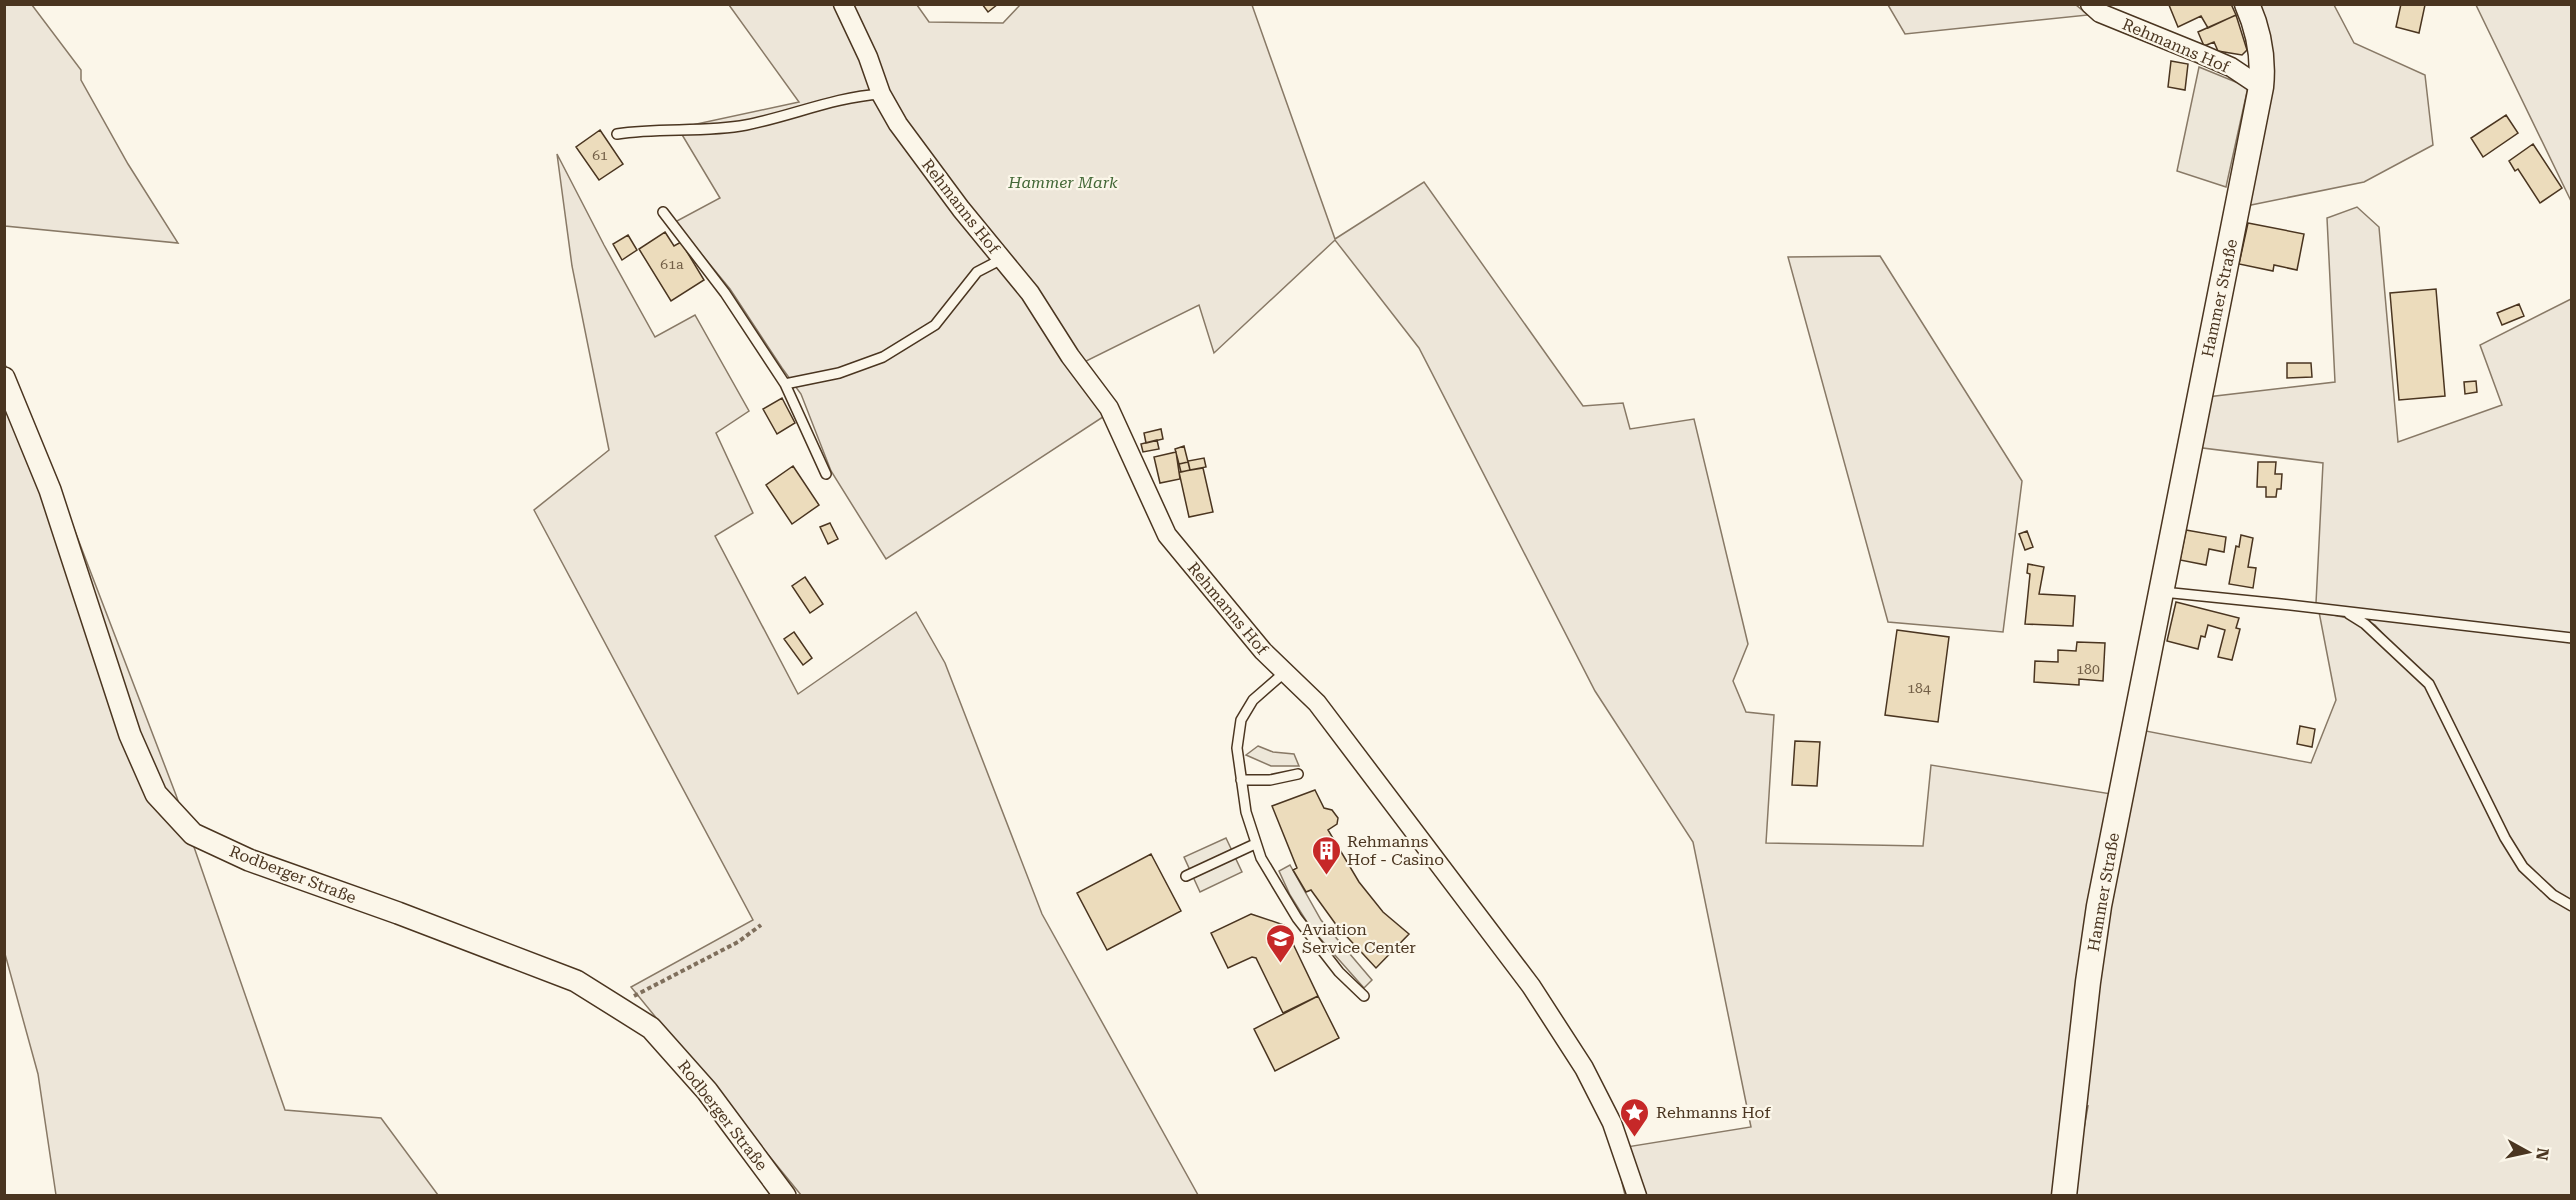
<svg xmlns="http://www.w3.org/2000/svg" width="2576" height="1200" font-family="'Roboto Serif',serif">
  <rect width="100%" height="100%" fill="#fbf6e9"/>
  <path fill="#ede6d9" stroke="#887966" stroke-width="1.5" d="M4 5H32L81 70V80L128 164 178 243 5 226Z
    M729 5H917L929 22 1003 23 1020 5H1252L1335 239 1424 182 1583 406 1623 403 1630 429 1694 419 1748 644 1733 681 1746 712 1774 715 1766 843 1923 846 1931 765 2111 794 2141 730 2311 763 2336 700 2319 612 2352 619 2404 657 2375 625 2350 610 2316 603 2323 463 2195 447 2207 397 2335 382 2327 218 2357 207 2379 227 2398 442 2502 405 2480 345 2571 299V1195H2072L2088 1106 2066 1111 2052 1195H1625L1614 1149 1751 1127 1693 842 1595 691 1419 348 1335 240 1214 353 1199 305 1076 366 1109 413 886 559 831 471 801 394 782 368 730 289 675 222 720 198 678 128 799 102Z
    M1888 5H2076L2088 15 1905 34Z
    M2258 5H2334L2354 43 2425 75 2433 145 2364 182 2246 206Z
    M2476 5H2571V201Z
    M557 154 604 245 655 337 695 315 749 411 716 433 753 513 715 536 798 694 916 612 945 663 1042 914 1198 1195H801L631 987 753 920 534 510 609 450 572 266Z
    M1880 256 2022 481 2003 632 1888 622 1788 257Z
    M4 362 55 479 176 795 285 1110 381 1118 438 1195H56L38 1074 5 954Z"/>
  <path fill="#ede7d9" stroke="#887966" stroke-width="1.5" d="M2199 67 2248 87 2226 187 2177 171Z
    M1258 746 1273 752 1294 754 1299 766H1271L1246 755Z
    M1226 838 1242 872 1200 892 1184 857Z
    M1290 865 1321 920 1372 980 1364 988 1310 927 1290 895 1279 871Z"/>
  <path fill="#ecdcbc" stroke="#4a3520" stroke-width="1.5" d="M982 4H998L988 12Z
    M2171 4H2231L2236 15 2208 28 2201 16 2178 27 2169 5Z
    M2401 4 2425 5 2419 33 2396 27Z
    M2236 15 2247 50 2242 55 2218 51 2214 42 2204 46 2198 32Z
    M2171 61 2188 64 2185 90 2168 87Z
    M2506 115 2518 133 2483 157 2471 138Z
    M600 130 623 164 599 180 576 147Z
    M2533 144 2562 188 2540 203 2518 169 2515 171 2509 161Z
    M2248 223 2304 234 2297 270 2274 265 2273 271 2239 264Z
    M665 232 674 246 681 242 704 280 671 301 639 249Z
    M628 235 637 250 622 260 613 244Z
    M2436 289 2445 396 2399 400 2390 293Z
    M2519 304 2524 316 2502 325 2497 313Z
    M2287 363H2311L2312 377 2287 378Z
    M2476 381 2477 392 2465 394 2464 382Z
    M782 398 795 423 777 434 763 409Z
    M1161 429 1163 439 1146 443 1144 433Z
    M1157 440 1159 449 1143 452 1141 444Z
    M1184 446 1188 462 1179 464 1175 449Z
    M1176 452 1180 479 1160 483 1154 457Z
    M1204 458 1206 467 1190 470 1188 461Z
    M1188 462 1190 470 1181 472 1179 464Z
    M2258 462H2276L2275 474H2282L2281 489H2277L2276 497H2266V487H2257Z
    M793 466 819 505 792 524 766 485Z
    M1203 468 1213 512 1189 517 1179 472Z
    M830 523 838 539 828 544 820 527Z
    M2186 530 2226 537 2224 552 2209 549 2206 565 2180 560Z
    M2027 531 2033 547 2025 550 2019 534Z
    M2241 535 2253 538 2248 567 2256 568 2253 588 2229 584 2236 546 2239 547Z
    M2028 564 2044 567 2039 594 2075 596 2073 626 2025 624 2030 574 2027 573Z
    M805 577 823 604 810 613 792 586Z
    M2176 602 2239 618 2236 628 2240 629 2232 660 2218 657 2225 630 2208 625 2205 637 2201 636 2198 649 2167 641Z
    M1897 630 1949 637 1938 722 1885 715Z
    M794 632 812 658 803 665 784 639Z
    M2077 642 2105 643 2103 681 2079 679V685L2034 682 2035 661 2058 662V650L2076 651Z
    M2300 726 2315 729 2312 747 2297 744Z
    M1795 741 1820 742 1817 786 1792 785Z
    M1315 790 1324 808 1332 810 1338 818 1337 824 1328 830 1359 882 1383 912 1409 934 1376 968 1337 926 1311 890 1306 892 1293 870 1297 868 1272 806Z
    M1151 854 1181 911 1107 950 1077 893Z
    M1251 914 1284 925 1318 996 1283 1013 1256 958 1252 957 1228 968 1211 933Z
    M1318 996 1339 1038 1275 1071 1254 1029Z"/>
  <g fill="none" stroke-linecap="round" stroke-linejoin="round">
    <defs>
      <path id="service" d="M617 134C659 127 704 133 746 125 792 116 834 97 881 94
        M663 212 725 293 785 384 839 373 883 357 935 325 977 272 1002 259
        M785 384 826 474
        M2163 592 2281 604 2572 638
        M2349 614 2365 624 2429 684 2505 838 2523 867 2553 895 2572 906
        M1285 672 1253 700 1241 720 1237 748 1246 812 1261 858 1297 918 1339 972 1364 996
        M1241 780H1270L1298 774
        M1186 876 1255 844"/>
      <path id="minor" d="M843 4 868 57 881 94 898 124 961 209 1030 293 1070 356 1109 408 1167 535 1263 651 1317 703 1531 986 1584 1068 1612 1123 1637 1196
        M2090 4 2100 13 2201 54 2231 67 2261 87"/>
      <path id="tertiary" d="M4 378 50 490 130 735 156 794 193 834 249 860 398 913 576 981 651 1028 707 1091 785 1196"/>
      <path id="secondary" d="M2064 1196 2088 982 2099 906 2261 87C2264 58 2259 31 2247 4"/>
    </defs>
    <use href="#service" stroke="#4a3520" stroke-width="12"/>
    <use href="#minor" stroke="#4a3520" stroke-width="21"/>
    <use href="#tertiary" stroke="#4a3520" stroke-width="24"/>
    <use href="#secondary" stroke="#4a3520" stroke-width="27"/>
    <path stroke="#7f6f5c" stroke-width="4" stroke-dasharray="4.5 3" stroke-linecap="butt" d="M634 996 738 942 761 925"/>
    <use href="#service" stroke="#fbf6e9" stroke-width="9"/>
    <use href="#minor" stroke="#fbf6e9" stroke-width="18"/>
    <use href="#tertiary" stroke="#fbf6e9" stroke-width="21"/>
    <use href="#secondary" stroke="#fbf6e9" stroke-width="24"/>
  </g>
  <defs>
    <symbol id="building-pin" viewBox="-11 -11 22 30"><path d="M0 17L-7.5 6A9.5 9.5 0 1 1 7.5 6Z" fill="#c62828" stroke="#fbf6e9"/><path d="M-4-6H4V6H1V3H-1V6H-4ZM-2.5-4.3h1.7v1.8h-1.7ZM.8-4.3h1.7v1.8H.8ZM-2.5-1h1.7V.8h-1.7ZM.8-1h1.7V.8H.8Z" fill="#fff"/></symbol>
    <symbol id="university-pin" viewBox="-11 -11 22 30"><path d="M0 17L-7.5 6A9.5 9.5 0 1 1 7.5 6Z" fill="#c62828" stroke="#fbf6e9"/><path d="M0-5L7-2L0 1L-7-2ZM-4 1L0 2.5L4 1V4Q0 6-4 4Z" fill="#fff"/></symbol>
    <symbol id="sight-pin" viewBox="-11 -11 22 30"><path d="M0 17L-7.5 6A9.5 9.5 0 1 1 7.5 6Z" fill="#c62828" stroke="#fbf6e9"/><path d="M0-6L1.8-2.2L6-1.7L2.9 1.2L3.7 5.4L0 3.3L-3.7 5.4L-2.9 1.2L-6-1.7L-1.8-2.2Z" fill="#fff"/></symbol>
  </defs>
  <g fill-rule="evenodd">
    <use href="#building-pin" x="1310" y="834" width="33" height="45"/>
    <use href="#university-pin" x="1264" y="922" width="33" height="45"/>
    <use href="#sight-pin" x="1618" y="1096" width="33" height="45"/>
  </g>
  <g text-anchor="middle" stroke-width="4.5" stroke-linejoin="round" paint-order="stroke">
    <g font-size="14" fill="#725f47">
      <text x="600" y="160">61</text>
      <text x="672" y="269">61a</text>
      <text x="2088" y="674">180</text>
      <text x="1919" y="693">184</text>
    </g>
    <g font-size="16" fill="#4a3520" stroke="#fbf6e9">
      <text transform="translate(2176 45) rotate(23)" y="6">Rehmanns Hof</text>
      <text transform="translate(961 206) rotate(52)" y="6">Rehmanns Hof</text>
      <text transform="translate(2219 298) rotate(-78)" y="6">Hammer Straße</text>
      <text transform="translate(1228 608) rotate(50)" y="6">Rehmanns Hof</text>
      <text transform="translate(293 874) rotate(21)" y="6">Rodberger Straße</text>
      <text transform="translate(2103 892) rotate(-80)" y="6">Hammer Straße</text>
      <text transform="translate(723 1115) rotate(52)" y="6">Rodberger Straße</text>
    </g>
    <g font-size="16" font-style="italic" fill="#436837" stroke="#fbf6e9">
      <text x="1063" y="188">Hammer Mark</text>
    </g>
    <g font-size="16" fill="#4a3520" stroke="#fbf6e9" text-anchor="start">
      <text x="1347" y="847">Rehmanns<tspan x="1347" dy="18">Hof - Casino</tspan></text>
      <text x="1302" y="935">Aviation<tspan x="1302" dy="18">Service Center</tspan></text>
      <text x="1656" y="1118">Rehmanns Hof</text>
    </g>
  </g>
  <rect width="2576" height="1200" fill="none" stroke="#4a3520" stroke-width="12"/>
  <g transform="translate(2528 1152) rotate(98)" stroke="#fbf6e9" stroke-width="4.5" paint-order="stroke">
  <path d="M0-4.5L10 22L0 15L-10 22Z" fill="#4a3520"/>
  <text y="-9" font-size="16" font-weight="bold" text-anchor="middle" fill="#4a3520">N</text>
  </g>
</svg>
